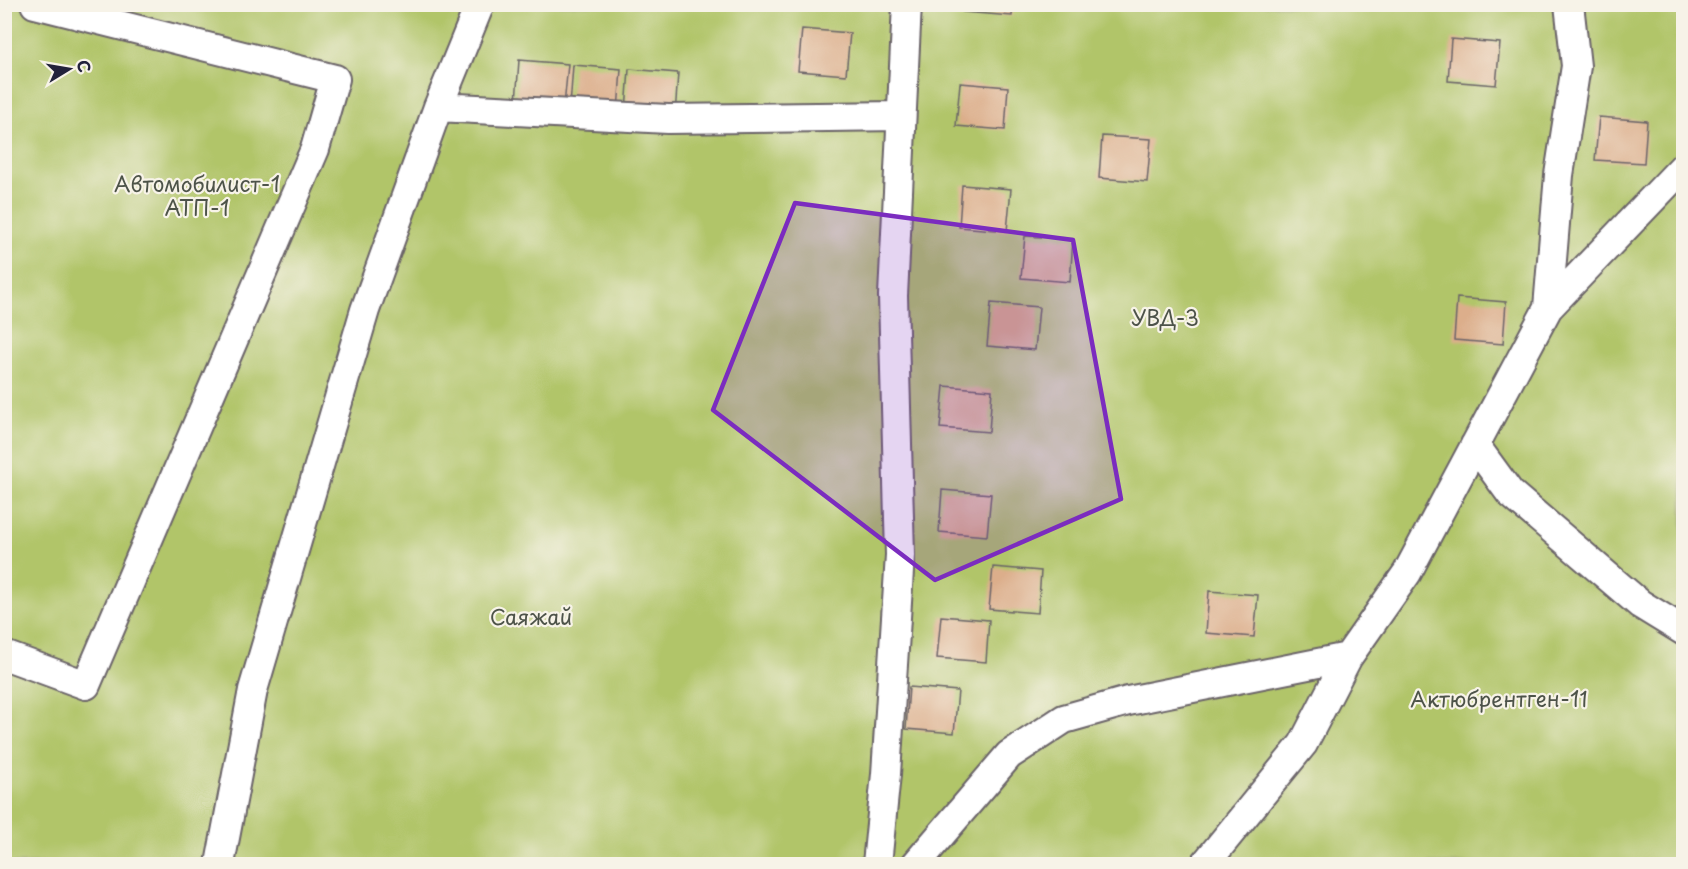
<svg xmlns="http://www.w3.org/2000/svg" width="1688" height="869" font-family="'Playpen Sans',sans-serif">
  <rect width="100%" height="100%" fill="#f7f3e8"/>
  <filter id="ink" filterUnits="userSpaceOnUse"><feTurbulence type="fractalNoise" baseFrequency=".0167" numOctaves="2"/><feDisplacementMap in="SourceGraphic" scale="12" xChannelSelector="R" yChannelSelector="G"/><feConvolveMatrix kernelMatrix="1 2 1 2 8 2 1 2 1" color-interpolation-filters="sRGB"/></filter>
  <filter id="wash" filterUnits="userSpaceOnUse"><feTurbulence type="fractalNoise" baseFrequency=".008" numOctaves="4" result="noise"/><feDisplacementMap in="SourceGraphic" scale="24" xChannelSelector="R" yChannelSelector="G"/><feGaussianBlur stdDeviation="1.35" result="paint"/><feColorMatrix in="noise" values="0 0 0 0 0 0 0 0 0 0 0 0 0 0 0 0 0 1.4 0 .05"/><feComposite in="paint" operator="in"/></filter>
  <g filter="url(#wash)">
    <rect width="100%" height="100%" fill="#f0dcbc"/>
    <path fill="#b1c569" stroke="#6a7452" stroke-width="1.5" d="M5 5H1683V864H5Z"/>
    <g id="blocks">
      <path fill="#dcae8b" d="M964 4H1013L1012 16 963 12Z
        M802 29 850 33 846 75 798 71Z
        M1451 39 1500 43 1496 85 1448 81Z
        M519 60 568 64 564 106 516 102Z
        M573 65 621 69 618 111 570 107Z
        M629 69 678 73 675 115 626 111Z
        M960 83 1008 87 1005 130 956 126Z
        M1599 117 1647 121 1644 163 1595 160Z
        M1102 136 1151 139 1147 182 1099 178Z
        M962 185 1011 189 1007 231 959 227Z
        M1025 236 1073 239 1070 282 1021 278Z
        M1457 298 1506 302 1503 344 1454 340Z
        M991 303 1039 307 1035 350 987 346Z
        M944 386 992 390 989 432 940 428Z
        M942 490 991 494 987 536 939 532Z
        M993 567 1041 571 1038 613 989 609Z
        M1209 591 1258 595 1254 637 1206 633Z
        M941 616 989 620 986 662 937 658Z
        M909 687 958 691 954 733 906 729Z"/>
    </g>
  </g>
  <g filter="url(#ink)">
    <use href="#blocks" fill-opacity="0" stroke="#6a6368" stroke-width="1.5"/>
    <g fill="none" stroke-linecap="round" stroke-linejoin="round">
      <defs>
        <path id="minor" d="M438 107 668 119 900 116
          M1548 308 1559 175 1576 66 1569 4
          M1475 445 1510 493 1640 604 1684 631
          M4 655 86 685 315 149 335 79 35 4
          M220 864 253 690 365 310 438 107 480 4
          M877 864 886 774 900 555 893 296 907 4
          M916 864 1009 755 1064 719 1128 701 1348 657 1407 573 1548 308 1684 166
          M1205 864 1303 744 1348 657"/>
      </defs>
      <use href="#minor" stroke="#6a6368" stroke-width="32"/>
      <use href="#minor" stroke="#fff" stroke-width="28"/>
    </g>
  </g>
  <path fill="#7b2cbf" fill-opacity="0.2" stroke="#7b2cbf" stroke-width="4.5" stroke-linejoin="round" d="M795 203 1073 240 1121 499 935 580 713 410Z"/>
  <g text-anchor="middle" stroke-width="4.5" stroke-linejoin="round" paint-order="stroke">
    <g font-size="21" fill="#4d5349" stroke="#f7f3e8">
      <text x="197" y="192">Автомобилист-1<tspan x="197" dy="24">АТП-1</tspan></text>
      <text x="1165" y="326">УВД-3</text>
      <text x="531" y="625">Саяжай</text>
      <text x="1499" y="707">Актюбрентген-11</text>
    </g>
  </g>
  <rect width="1688" height="869" fill="none" stroke="#f7f3e8" stroke-width="24"/>
  <g transform="translate(69 69) rotate(79)" stroke="#f7f3e8" stroke-width="4.5" paint-order="stroke">
  <path d="M0-4.5L10 22L0 15L-10 22Z" fill="#22223b"/>
  <text y="-9" font-size="16" font-weight="bold" text-anchor="middle" fill="#22223b">С</text>
  </g>
</svg>
